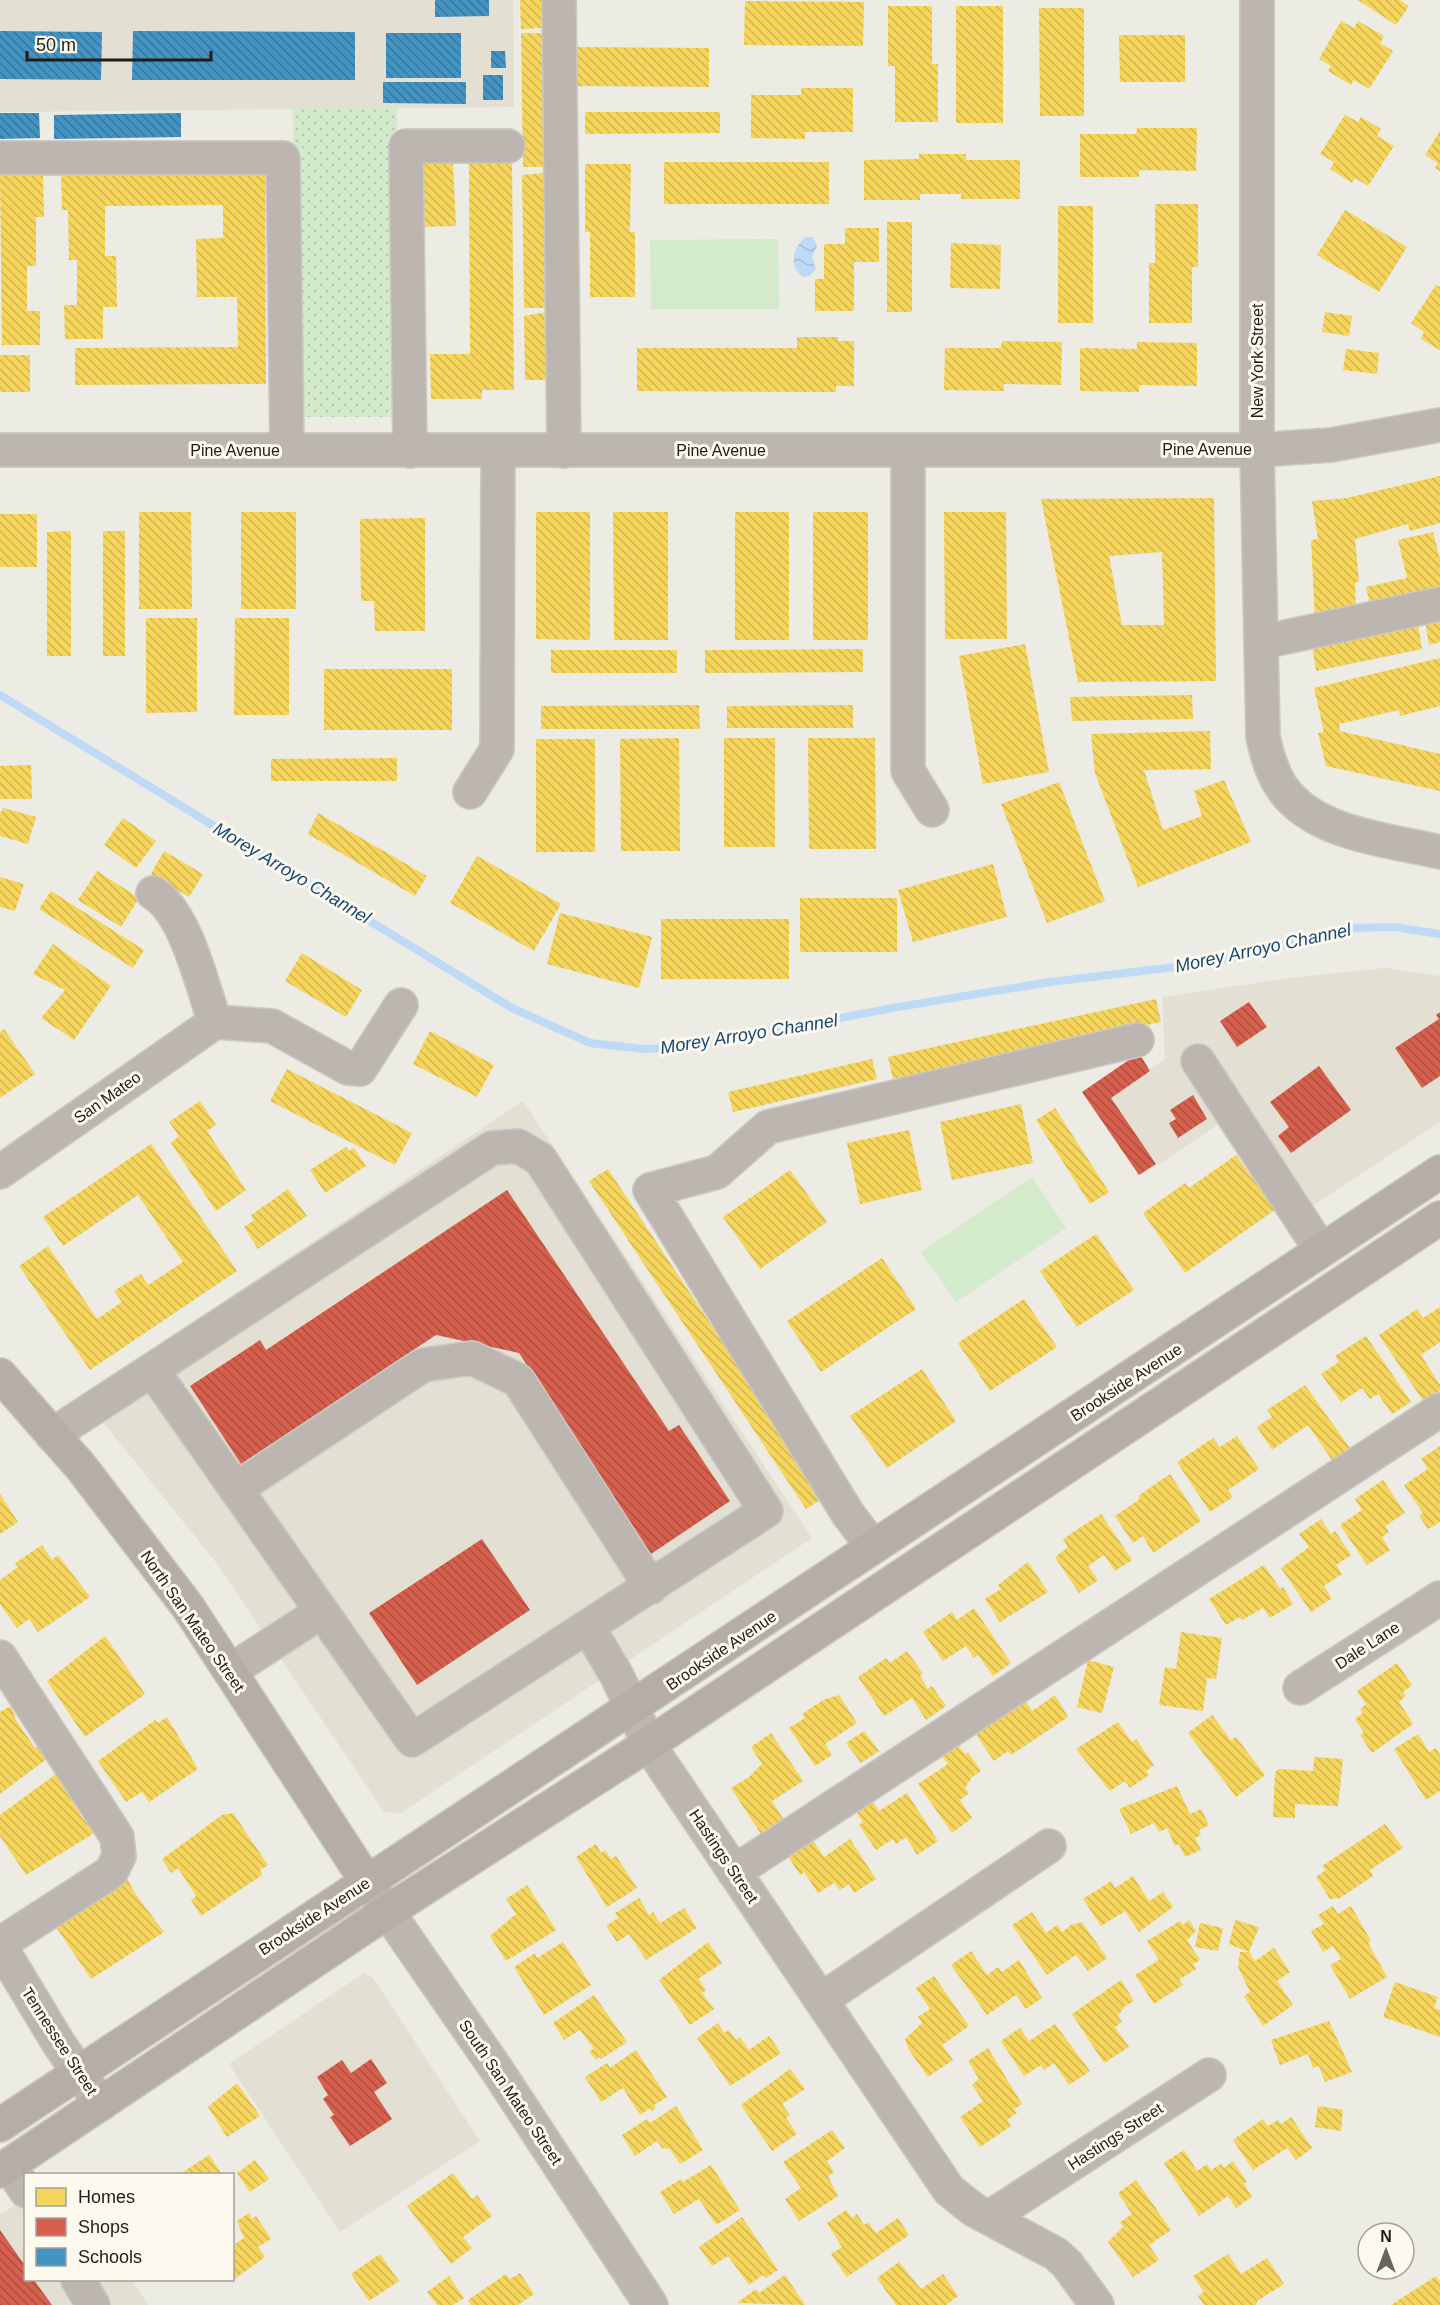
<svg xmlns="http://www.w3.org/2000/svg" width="1440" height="2305" font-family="Arial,sans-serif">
  <defs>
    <pattern id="green-dots" width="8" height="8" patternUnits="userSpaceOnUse" patternTransform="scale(1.5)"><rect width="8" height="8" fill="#d3eacb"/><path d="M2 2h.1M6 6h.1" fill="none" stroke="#b5c8ae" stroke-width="1.8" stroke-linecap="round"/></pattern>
    <pattern id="water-waves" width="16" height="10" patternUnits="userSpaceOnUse" patternTransform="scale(1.5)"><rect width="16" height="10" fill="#bfdaf6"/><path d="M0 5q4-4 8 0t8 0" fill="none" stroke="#a4bbd2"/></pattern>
    <pattern id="homes-back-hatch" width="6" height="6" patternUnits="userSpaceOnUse" patternTransform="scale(1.5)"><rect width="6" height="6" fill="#f6d55c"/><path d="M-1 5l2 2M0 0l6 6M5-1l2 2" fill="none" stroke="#d2b64f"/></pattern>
    <pattern id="shops-back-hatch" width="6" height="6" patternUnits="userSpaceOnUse" patternTransform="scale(1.5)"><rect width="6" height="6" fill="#d6604d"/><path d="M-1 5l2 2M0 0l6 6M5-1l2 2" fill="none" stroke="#ad4f3f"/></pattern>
    <pattern id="schools-back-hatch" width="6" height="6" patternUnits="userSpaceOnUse" patternTransform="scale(1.5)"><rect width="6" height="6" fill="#4393c3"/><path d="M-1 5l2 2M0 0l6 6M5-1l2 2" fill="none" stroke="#37779e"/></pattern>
  </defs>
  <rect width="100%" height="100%" fill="#ecebe4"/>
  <path fill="#e3dfd2" d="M0 0H513L514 107 0 112Z
    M1385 968 1440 976V1122L1286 1223 1217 1125 1158 1165 1109 1097 1165 1059 1162 997 1298 977Z
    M523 1101 812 1538 401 1813 384 1812 218 1565 82 1396Z
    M364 1973 373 1978 480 2141 340 2232 229 2064Z
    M25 2198 26 2280H132L148 2305H0V2215Z"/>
  <path fill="url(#green-dots)" d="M293 108H397L400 417H297Z"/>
  <path fill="#d3eacb" d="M778 239 779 309H651L650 240Z
    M1032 1177 1066 1228 956 1302 921 1252Z"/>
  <path fill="url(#water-waves)" d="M806 237H813L817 246 812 257 816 269 810 276 804 277C787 268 793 247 806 237Z"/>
  <path fill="url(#homes-back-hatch)" fill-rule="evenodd" d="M520 0H543V28L521 29Z
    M1358 0H1400L1409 6 1396 25Z
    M745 1 864 2 863 46 744 45Z
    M888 6H932V64H938V122H895V66H888Z
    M956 6H1003V123H956Z
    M1039 8H1084V116H1040Z
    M1341 21 1354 28 1358 21 1384 36 1380 43 1393 51 1369 89 1354 80 1351 85 1328 71 1331 66 1319 59Z
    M521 33H543L544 167H523Z
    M1119 35H1185V82H1120Z
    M576 47 709 48V87L576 86Z
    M801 88H853V132H805V139L751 138V95H801Z
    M585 112H720V133L585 134Z
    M1345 115 1358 122 1361 117 1381 129 1377 136 1394 146 1368 186 1355 178 1352 183 1330 169 1334 162 1320 154Z
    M1137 128H1197L1196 171 1139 170V177H1080V134H1136Z
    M1440 131V171L1435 168 1438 163 1425 155Z
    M919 154H966V160H1020V199H961V194H920V200H864V160L919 159Z
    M469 159H512L514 390H482V399H431L430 354H470Z
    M453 162 456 226 417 227 415 163Z
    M664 162H829V204H664Z
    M585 164H631L630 232H635V297H590V232H585Z
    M265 168 266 384 75 385V348L238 347 237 297H197L196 239 223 238V205L105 206V256H116L117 307H103V339H65L64 305H77V260H69L68 210H62L61 169Z
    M545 173 546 308H524L522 175Z
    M0 175H43L44 217H36V266H27V311H40V345H2Z
    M1155 204H1198V267H1192V323H1149V263H1155Z
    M1058 206H1093V323H1058Z
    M1345 210 1407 247 1379 292 1317 255Z
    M887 222H912V312H887Z
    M845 228H879V262H854V311H815V279H824V244H845Z
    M951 243 1001 245 1000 289 950 288Z
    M1436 285 1440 287V350L1421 339 1424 332 1411 323Z
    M547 312 548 380H525L524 316Z
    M1325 312 1352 316 1349 336 1322 332Z
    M797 337H838V341H854V386H836V392L637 391V348H797Z
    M1002 341 1062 342 1061 385 1004 384V391L944 390 945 348H1001Z
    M1137 342 1197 343V386L1139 385V392L1080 391V348L1137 349Z
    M1346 349 1379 353 1377 374 1343 370Z
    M0 355H30V392H0Z
    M1440 476V523L1410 531 1408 524 1355 539 1359 581 1355 583 1356 616 1315 620 1311 540 1318 539 1312 501 1347 498Z
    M1214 498 1216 681 1078 682 1041 499ZM1162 552 1164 625H1122L1109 556Z
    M139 512H191L192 609H139Z
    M241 512H296V609H241Z
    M536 512H590V640L536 639Z
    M613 512H668V640H614Z
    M735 512H789V640H735Z
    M813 512H868V640H813Z
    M944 512H1006L1007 639H945Z
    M0 514H37V567H0Z
    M425 518V631H375L374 601H361L360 519Z
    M71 531V656H47V532Z
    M103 531H125V656H103Z
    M1433 532 1440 560V599L1371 609 1366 587 1407 578 1398 540Z
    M1440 617V642L1429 645 1425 621Z
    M146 618H197V712L146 713Z
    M235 618H289V715H234Z
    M1418 624 1422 649 1316 671 1312 646Z
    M1025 644 1049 772 983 784 959 656Z
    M863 649V672L705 673V650Z
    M551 650H677V673H551Z
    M1440 658V706L1400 716 1399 710 1339 724 1340 731 1440 754V791L1326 766 1318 733 1324 732 1314 688Z
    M324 669H452V730H324Z
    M1192 695 1193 719 1072 721 1070 697Z
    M699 705 700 729H541V706Z
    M853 705V728H727V706Z
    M1210 731 1211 769 1144 770 1163 830 1202 816 1194 791 1224 780 1251 842 1138 887 1095 773 1091 734Z
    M679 738 680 851H621L620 739Z
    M724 738H775V847H724Z
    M808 738H875L876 849H809Z
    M536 739H595V852H536Z
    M397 758V781H271V759Z
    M31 765 32 799H0V766Z
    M1059 782 1105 901 1047 923 1001 804Z
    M3 808 36 817 28 844 0 836V814Z
    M318 813 427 876 415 896 308 834Z
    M123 818 156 841 136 868 104 845Z
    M164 851 203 874 189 897 151 874Z
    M477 856 561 904 534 951 450 903Z
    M993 864 1007 917 913 942 898 890Z
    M97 871 139 898 121 927 78 900Z
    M0 877 24 884 15 911 0 907Z
    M51 891 144 950 133 968 39 909Z
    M800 898H897V952H800Z
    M560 913 652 937 639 988 547 964Z
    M661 919H789V979H661Z
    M53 944 111 986 74 1040 41 1018 65 990 33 974Z
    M302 953 362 990 346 1017 285 981Z
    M1156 999 1161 1022 893 1079 888 1057Z
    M4 1029 35 1074 0 1098V1032Z
    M430 1031 494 1065 477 1097 413 1064Z
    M872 1059 877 1079 733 1112 728 1092Z
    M287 1069 412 1133 395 1165 270 1101Z
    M200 1101 216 1125 207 1131 246 1190 216 1211 171 1143 179 1136 169 1122Z
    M1021 1104 1033 1163 952 1180 940 1122Z
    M1055 1108 1109 1192 1090 1204 1036 1120Z
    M909 1130 922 1190 860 1204 847 1143Z
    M151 1144 237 1271 90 1370 19 1266 48 1246 97 1319 122 1302 114 1291 141 1274 148 1285 183 1262 138 1195 63 1246 43 1217Z
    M346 1147 349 1151 354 1148 366 1166 325 1193 310 1170Z
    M1236 1155 1275 1210 1185 1273 1143 1213 1185 1183 1189 1188Z
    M608 1169 825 1497 806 1509 589 1181Z
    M790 1170 827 1222 760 1269 723 1217Z
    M288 1189 307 1216 258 1249 244 1227 254 1220 251 1215Z
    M1096 1234 1134 1290 1077 1327 1040 1271Z
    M882 1258 916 1309 821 1372 787 1321Z
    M1024 1299 1057 1347 990 1391 958 1343Z
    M1440 1307V1342L1421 1355 1440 1385V1391L1424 1402 1379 1335 1417 1309 1423 1318Z
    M1366 1336 1411 1402 1392 1414 1378 1394 1370 1399 1362 1388 1341 1402 1321 1374 1339 1362 1335 1356Z
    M922 1369 956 1421 887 1468 850 1416Z
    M1305 1385 1352 1451 1334 1463 1308 1425 1272 1450 1257 1427 1272 1417 1267 1410Z
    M1237 1436 1259 1469 1228 1490 1233 1497 1210 1512 1177 1462 1213 1438 1220 1447Z
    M1440 1446V1522L1428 1529 1419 1516 1423 1513 1404 1485 1428 1469 1421 1459Z
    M1170 1474 1201 1521 1153 1553 1143 1536 1133 1543 1115 1516 1140 1499 1138 1496Z
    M1383 1480 1405 1513 1385 1526 1389 1532 1382 1537 1390 1550 1367 1565 1340 1525 1362 1510 1355 1499Z
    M0 1494 18 1522 0 1534Z
    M1101 1514 1132 1560 1115 1571 1104 1555 1088 1566 1098 1580 1079 1593 1055 1557 1068 1547 1063 1539Z
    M1321 1519 1331 1534 1335 1531 1351 1555 1336 1565 1342 1574 1324 1586 1332 1598 1311 1612 1281 1568 1309 1547 1299 1534Z
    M42 1545 52 1560 58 1555 90 1597 38 1632 29 1619 17 1628 0 1604V1580L18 1567 15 1563Z
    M1028 1562 1048 1592 1000 1622 985 1599 1001 1589 998 1585Z
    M1264 1565 1280 1589 1283 1587 1293 1604 1270 1618 1263 1608 1242 1620 1240 1617 1226 1625 1209 1599Z
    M974 1608 1011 1663 993 1676 978 1655 974 1658 966 1646 943 1661 923 1632 952 1612 957 1620Z
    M1181 1632 1222 1638 1216 1679 1207 1678 1203 1711 1159 1705 1165 1667 1176 1669Z
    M105 1636 145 1694 85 1737 47 1681Z
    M907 1651 923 1674 920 1676 928 1689 932 1686 946 1706 926 1720 912 1698 884 1716 858 1677 886 1658 890 1663Z
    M1088 1660 1114 1667 1102 1713 1077 1707Z
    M1397 1663 1412 1685 1403 1692 1406 1696 1399 1702 1413 1724 1372 1753 1360 1735 1364 1733 1355 1719 1363 1713 1360 1709 1366 1704 1357 1691Z
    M839 1695 857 1723 825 1744 832 1755 815 1766 789 1728 805 1718 802 1714 823 1700Z
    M1055 1695 1068 1717 1011 1755 1008 1751 994 1761 975 1733 1025 1700 1032 1711Z
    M11 1706 16 1720 35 1748 39 1745 48 1758 0 1794V1712Z
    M1212 1715 1231 1740 1236 1737 1265 1775 1236 1797 1188 1733Z
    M167 1717 198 1769 149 1802 142 1792 126 1802 98 1761 155 1720 158 1723Z
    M1118 1722 1132 1742 1136 1739 1154 1765 1146 1771 1149 1775 1130 1788 1125 1781 1110 1791 1076 1749Z
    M864 1731 879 1751 861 1763 846 1743Z
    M771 1733 803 1781 772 1801 785 1822 763 1837 731 1788 749 1777 762 1764 751 1747Z
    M1418 1734 1429 1752 1436 1748 1440 1755V1791L1426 1800 1394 1749Z
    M954 1740 965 1754 968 1752 981 1771 972 1777 965 1788 969 1793 960 1800 972 1818 952 1833 918 1784 948 1764 938 1751Z
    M1314 1757 1343 1759 1338 1806 1295 1804V1818L1273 1817 1275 1773 1278 1769 1313 1771Z
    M56 1774 83 1819 96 1832 26 1875 0 1836V1815Z
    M1177 1786 1190 1814 1201 1809 1209 1825 1199 1830 1201 1835 1195 1838 1201 1850 1185 1857 1179 1844 1175 1846 1167 1828 1159 1832 1154 1823 1131 1834 1119 1809Z
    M907 1793 938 1841 917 1855 906 1837 896 1844 893 1839 876 1850 859 1825 863 1822 853 1807 870 1796 879 1811Z
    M233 1813 268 1865 260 1870 262 1875 201 1916 191 1900 196 1896 178 1868 171 1873 162 1859 222 1815Z
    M1385 1824 1403 1848 1370 1870 1373 1876 1340 1898 1330 1899 1316 1877 1326 1870 1322 1866Z
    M811 1837 824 1857 850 1839 876 1879 854 1893 849 1884 840 1890 834 1883 818 1893 804 1872 800 1875 786 1853Z
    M596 1844 601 1853 605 1850 611 1859 616 1856 637 1888 607 1907 576 1857Z
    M126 1876 134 1892 164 1932 91 1979 52 1921Z
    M1133 1876 1149 1901 1163 1892 1173 1907 1139 1932 1125 1911 1101 1926 1083 1899 1111 1881 1115 1888Z
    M527 1885 556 1930 506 1961 490 1936 516 1914 506 1899Z
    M639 1898 649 1915 653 1912 660 1923 684 1908 697 1928 646 1960 629 1934 617 1942 606 1926 618 1918 615 1913Z
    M1333 1906 1338 1914 1351 1906 1371 1941 1368 1943 1387 1977 1350 1999 1330 1965 1341 1959 1333 1946 1323 1952 1311 1931 1324 1924 1318 1915Z
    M1032 1912 1046 1933 1057 1925 1062 1932 1071 1925 1082 1922 1107 1958 1088 1971 1076 1955 1047 1975 1012 1925Z
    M1189 1920 1196 1931 1187 1940 1200 1960 1193 1964 1196 1969 1179 1980 1183 1985 1154 2004 1135 1975 1159 1960 1147 1941 1180 1921 1183 1925Z
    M1235 1920 1259 1927 1249 1952 1229 1944Z
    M1200 1923 1223 1928 1218 1951 1195 1947Z
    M563 1942 591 1985 544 2015 514 1967 535 1953 537 1958Z
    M708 1942 722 1963 698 1979 706 1990 702 1993 714 2009 690 2025 659 1980Z
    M1274 1948 1290 1972 1277 1981 1293 2005 1263 2026 1244 1996 1250 1992 1238 1967 1240 1952H1249L1255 1961Z
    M971 1951 987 1975 998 1967 1002 1972 1019 1960 1042 1998 1026 2009 1016 1995 987 2015 951 1965Z
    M934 1976 969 2026 942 2045 953 2060 928 2077 909 2050 905 2039 922 2023 918 2017 930 2009 916 1988Z
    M1121 1980 1134 2001 1124 2007 1118 2016 1122 2022 1115 2027 1129 2047 1104 2063 1072 2014Z
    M1395 1982 1438 1997 1434 2008 1440 2010V2037L1383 2017Z
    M594 1995 627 2042 601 2059 599 2057 596 2060 589 2051 594 2049 580 2030 564 2040 553 2023Z
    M1329 2021 1352 2072 1325 2082 1319 2066 1313 2068 1308 2054 1280 2065 1271 2040Z
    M718 2023 724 2033 729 2030 736 2040 740 2037 749 2050 769 2036 781 2053 730 2086 697 2038Z
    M1055 2024 1090 2071 1069 2085 1054 2063 1044 2070 1041 2065 1024 2076 1001 2041 1020 2028 1029 2041Z
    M988 2048 1022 2104 1014 2109 1017 2113 1007 2120 1011 2126 980 2147 960 2117 983 2101 972 2085 979 2079 968 2061Z
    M636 2050 667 2097 654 2105 656 2108 652 2111 650 2108 640 2115 623 2088 601 2102 585 2077 607 2063 610 2068Z
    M790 2069 805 2089 782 2104 790 2115 786 2118 797 2134 772 2151 741 2105Z
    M237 2083 260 2116 227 2137 208 2107Z
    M676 2106 703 2150 680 2164 670 2149 662 2148 657 2141 635 2156 622 2135 647 2119 650 2123Z
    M1318 2106 1343 2110 1341 2131 1315 2127Z
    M1291 2117 1312 2148 1296 2160 1287 2148 1253 2170 1233 2140 1263 2119 1268 2126 1278 2120 1281 2124Z
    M832 2130 845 2148 827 2161 834 2172 828 2176 838 2196 799 2221 785 2199 801 2188 783 2162Z
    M1184 2150 1197 2171 1207 2164 1211 2170 1221 2164 1224 2168 1233 2161 1247 2182 1244 2184 1252 2197 1236 2208 1228 2196 1199 2216 1164 2163Z
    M209 2155 222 2174H185L183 2172Z
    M255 2160 269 2179 250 2192 237 2173Z
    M711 2165 740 2210 716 2225 699 2199 674 2214 660 2192 681 2179 683 2182Z
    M453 2173 472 2199 477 2195 492 2216 463 2237 472 2248 451 2264 407 2206Z
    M1136 2180 1171 2230 1149 2245 1159 2260 1133 2277 1108 2242 1123 2227 1120 2222 1132 2214 1118 2193Z
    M846 2210 852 2218 857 2214 864 2225 868 2222 876 2233 898 2218 909 2235 847 2277 831 2254 842 2247 827 2223Z
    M249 2213 252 2219 256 2216 271 2239 258 2247 265 2257 232 2281V2246L244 2238 237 2221Z
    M742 2217 778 2270 766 2278 763 2275 749 2285 728 2256 712 2266 699 2247Z
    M380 2254 399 2281 369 2301 351 2274Z
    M1228 2254 1241 2274 1267 2258 1284 2284 1257 2301 1256 2305H1204L1198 2296 1204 2292 1193 2276Z
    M899 2262 921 2289 943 2274 958 2296 946 2305H896L877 2278Z
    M520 2273 534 2294 518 2305H471L468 2300 506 2274 510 2279Z
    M785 2275 805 2305 737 2303 756 2289 759 2293Z
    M449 2276 464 2298 453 2305H437L427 2292Z
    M1436 2276 1440 2282V2305H1391Z"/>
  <path fill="url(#shops-back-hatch)" d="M1249 1002 1267 1027 1237 1047 1220 1021Z
    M1440 1012V1076L1422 1088 1395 1048 1439 1019 1436 1015Z
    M1139 1053 1150 1071 1111 1098 1156 1164 1139 1175 1082 1092Z
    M1319 1066 1351 1110 1291 1153 1278 1136 1289 1127 1270 1102Z
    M1193 1095 1207 1119 1178 1138 1169 1123 1176 1119 1170 1110Z
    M507 1190 669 1431 679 1425 730 1501 651 1554 519 1353 436 1335 241 1464 190 1386 260 1340 266 1350Z
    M482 1539 530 1610 417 1685 369 1613Z
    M371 2059 387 2083 374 2092 392 2119 350 2146 330 2117 334 2115 323 2099 328 2095 317 2077 342 2060 351 2073Z
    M0 2230 26 2267V2280H34L52 2305H0Z"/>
  <path fill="url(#schools-back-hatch)" d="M435 0H489V16L435 17Z
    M0 31 102 32 101 80 0 79Z
    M133 31 355 32V80H132Z
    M386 33H461V78H386Z
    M491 51H505L506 68H491Z
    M483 75H503V100H483Z
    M383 82H466V104L383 103Z
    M0 113H39L40 138 0 139Z
    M181 113V137L54 139V115Z"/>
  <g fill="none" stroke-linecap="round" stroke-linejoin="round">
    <path stroke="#bfdaf6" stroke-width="8" d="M0 695 512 1008 590 1043 644 1049 693 1046 898 1007 1050 982 1209 963 1356 928 1394 927 1440 934"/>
    <defs>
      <path id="minor" d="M559 0 564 451
        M1257 0V450L1263 737C1267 755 1272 774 1283 789 1316 835 1389 840 1440 852
        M0 158H283L287 450
        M0 450H1257L1331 445 1440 425
        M908 450V771L932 810
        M410 451 406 146H508
        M1262 642 1440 604
        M470 792 497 749 498 451
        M153 893C186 912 202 986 215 1022
        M215 1022 272 1026 348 1068 360 1069 401 1005
        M1198 1061 1321 1250
        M0 1172 215 1022
        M52 1435 492 1148 518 1146 540 1159 766 1511 412 1740 153 1371
        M236 1489 423 1365 472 1358 518 1380 651 1587
        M873 1547 848 1514 650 1190 717 1172 768 1127 1137 1040
        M588 1627 617 1676 649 1744 661 1763 949 2190 974 2210 1056 2254 1067 2264 1097 2305
        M0 1657 117 1837 119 1856 111 1872 0 1944
        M230 1671 321 1612
        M1300 1688 1440 1598
        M734 1872 1440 1410
        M367 1882 497 2070 651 2305
        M0 1946 59 2044 101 2104
        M821 2000 1049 1846
        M9 2165 26 2191
        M990 2217 1209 2075
        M78 2280 93 2305"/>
      <path id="major" d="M0 1375 81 1467 188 1607 367 1882
        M0 2125 1440 1172
        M0 2171 387 1912 649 1744 1440 1218"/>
    </defs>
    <use href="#minor" stroke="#cac9c4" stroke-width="36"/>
    <use href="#major" stroke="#cac9c4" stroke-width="36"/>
    <use href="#minor" stroke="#bdb5af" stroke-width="33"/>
    <use href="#major" stroke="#b6aea5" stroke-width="33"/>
  </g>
  <g text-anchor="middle" stroke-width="6" stroke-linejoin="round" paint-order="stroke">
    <g font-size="16" fill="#1e1d19" stroke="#fdf9ef">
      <text transform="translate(1257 361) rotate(-90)" y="6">New York Street</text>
      <text x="1207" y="455">Pine Avenue</text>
      <text x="235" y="456">Pine Avenue</text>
      <text x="721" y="456">Pine Avenue</text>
      <text transform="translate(107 1097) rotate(-35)" y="6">San Mateo</text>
      <text transform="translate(1126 1382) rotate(-33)" y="6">Brookside Avenue</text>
      <text transform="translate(193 1621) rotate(55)" y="6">North San Mateo Street</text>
      <text transform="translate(1367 1645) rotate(-33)" y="6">Dale Lane</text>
      <text transform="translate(721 1650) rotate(-34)" y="6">Brookside Avenue</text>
      <text transform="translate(724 1856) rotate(56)" y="6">Hastings Street</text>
      <text transform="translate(314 1916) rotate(-33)" y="6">Brookside Avenue</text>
      <text transform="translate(60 2041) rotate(57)" y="6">Tennessee Street</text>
      <text transform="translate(511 2092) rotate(56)" y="6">South San Mateo Street</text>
      <text transform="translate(1115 2136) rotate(-33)" y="6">Hastings Street</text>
    </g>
    <g font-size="18" font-style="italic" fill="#154877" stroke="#fdf9ef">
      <text transform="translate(292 873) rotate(31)" y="6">Morey Arroyo Channel</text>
      <text transform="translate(1263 948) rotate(-12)" y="6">Morey Arroyo Channel</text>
      <text transform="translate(749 1034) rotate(-9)" y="6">Morey Arroyo Channel</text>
    </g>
  </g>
  <rect x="24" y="2173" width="210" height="108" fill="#fdf9ef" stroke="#a4a199" stroke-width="1.5"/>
  <rect x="36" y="2188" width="30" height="18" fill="#f6d55c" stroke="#a4a199" stroke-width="1.5"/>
  <text x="78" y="2203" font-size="18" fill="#1e1d19">Homes</text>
  <rect x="36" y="2218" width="30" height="18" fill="#d6604d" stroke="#a4a199" stroke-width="1.5"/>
  <text x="78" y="2233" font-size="18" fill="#1e1d19">Shops</text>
  <rect x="36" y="2248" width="30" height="18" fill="#4393c3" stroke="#a4a199" stroke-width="1.5"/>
  <text x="78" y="2263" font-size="18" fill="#1e1d19">Schools</text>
  <g transform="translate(1386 2251)"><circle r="28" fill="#fdf9ef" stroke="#a4a199" stroke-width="1.5"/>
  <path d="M0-4.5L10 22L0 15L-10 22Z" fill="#666560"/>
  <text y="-9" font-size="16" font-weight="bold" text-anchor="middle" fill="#1e1d19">N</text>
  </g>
  <path d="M27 51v9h184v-9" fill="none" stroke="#1e1d19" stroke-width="3"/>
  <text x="36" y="51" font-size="18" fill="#1e1d19" stroke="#fdf9ef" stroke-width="4.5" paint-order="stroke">50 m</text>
</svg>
